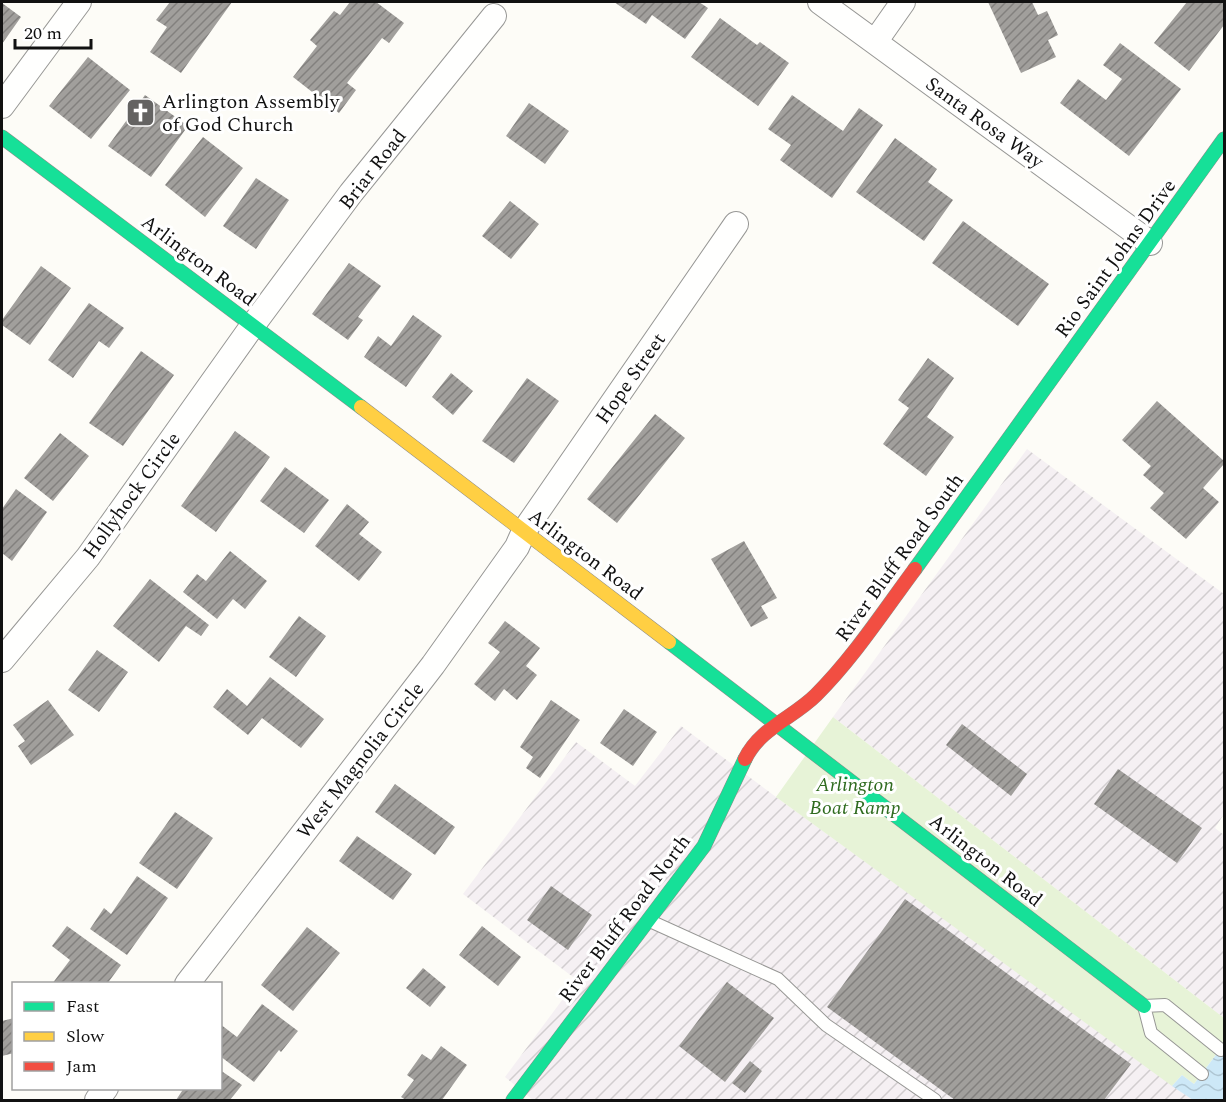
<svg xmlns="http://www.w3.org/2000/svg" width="1226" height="1102" font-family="Spectral,serif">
  <defs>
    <pattern id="industrial-furrows" width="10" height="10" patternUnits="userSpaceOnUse" patternTransform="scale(1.5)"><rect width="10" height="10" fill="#f5f0f3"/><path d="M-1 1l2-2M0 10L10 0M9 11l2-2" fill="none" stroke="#d1cdcf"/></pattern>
    <pattern id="water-waves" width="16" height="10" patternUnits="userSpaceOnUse" patternTransform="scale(1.5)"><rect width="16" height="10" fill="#cde8f7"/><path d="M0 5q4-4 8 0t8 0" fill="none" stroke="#afc6d3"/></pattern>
    <pattern id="building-hatch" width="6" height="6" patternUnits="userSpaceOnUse" patternTransform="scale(1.5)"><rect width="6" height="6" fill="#a19f9c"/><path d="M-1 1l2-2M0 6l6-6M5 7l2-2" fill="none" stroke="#82807e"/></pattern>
  </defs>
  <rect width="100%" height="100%" fill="#fdfcf7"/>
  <path fill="url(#industrial-furrows)" d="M1027 449 1224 594V814L1215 828 1224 835V1018L833 717Z
    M681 726 776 797 1193 1100H533L505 1077 577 980 463 894 576 742 635 786Z"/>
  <path fill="#e7f3d7" d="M833 717 1224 1018V1044L1194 1084 1182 1075 1172 1086 776 797Z"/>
  <path fill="url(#water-waves)" d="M1224 1044V1100H1193L1172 1086 1182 1075 1194 1084Z"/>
  <path fill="url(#building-hatch)" d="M170 2H232L181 73 150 52 167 27 156 20Z
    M350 2H376L404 23 389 43 382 38 347 83 356 90 339 113 293 77 317 46 310 40 334 11 340 15Z
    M614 2H699L708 8 685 39 652 15 646 24Z
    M988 2H1032L1038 15 1047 11 1058 35 1048 40 1056 57 1021 73Z
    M1187 2 1224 3V25L1189 71 1154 43Z
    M2 3 21 17 2 44Z
    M720 18 757 45 760 42 789 63 758 106 691 57Z
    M1120 43 1181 89 1129 156 1060 103 1078 79 1106 100 1122 79 1103 65Z
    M88 57 130 90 91 139 49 106Z
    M145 95 188 126 151 177 108 146Z
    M792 95 843 131 859 108 883 125 832 198 780 160 791 145 768 129Z
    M529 103 569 131 545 164 506 136Z
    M203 137 243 168 205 217 165 185Z
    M895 138 937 169 928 182 953 200 924 241 856 192Z
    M256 178 289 200 256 249 223 226Z
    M510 201 539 224 511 259 482 236Z
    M963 221 1049 284 1018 326 932 263Z
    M349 263 381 286 358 317 363 320 348 340 312 314Z
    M41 266 71 288 30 345 2 325V320Z
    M89 303 124 328 109 348 99 341 73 378 48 360Z
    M413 315 442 336 406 387 364 357 378 336 391 346Z
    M141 351 174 375 123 446 89 423Z
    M928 358 954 378 927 417 954 437 926 476 883 444 909 408 898 400Z
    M451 373 473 391 453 415 432 397Z
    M527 378 559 401 514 463 482 441Z
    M1157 401 1224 461V464L1203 488 1219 502 1186 539 1150 508 1164 493 1143 475 1151 466 1122 440Z
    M655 414 685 438 617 523 587 499Z
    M235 431 270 457 216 532 181 506Z
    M60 433 89 456 53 501 24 478Z
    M285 467 329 500 304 533 260 501Z
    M16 489 47 512 12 561 2 553V509Z
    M347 504 369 522 359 534 382 552 359 581 315 546Z
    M744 541 777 598 761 606 768 618 751 627 711 559Z
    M230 551 267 581 245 609 233 599 217 619 183 592 197 574 206 581Z
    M150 579 209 625 201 636 186 626 159 662 113 626Z
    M299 616 326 636 296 677 269 657Z
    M505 621 540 648 526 666 537 675 517 700 504 689 495 701 474 684 500 652 488 643Z
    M97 650 128 672 99 712 68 690Z
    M270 677 324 719 301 748 262 718 248 735 213 707 227 689 247 706Z
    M48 700 74 735 31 765 18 746 25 741 13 725Z
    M551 700 580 720 540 778 526 768 533 757 520 747Z
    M624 709 657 732 633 766 600 743Z
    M962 724 1027 774 1011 796 946 745Z
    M1118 769 1202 828 1177 863 1094 804Z
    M395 784 455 827 435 855 375 812Z
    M175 812 213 838 177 889 139 863Z
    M357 836 412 874 393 900 339 861Z
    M137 876 168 898 127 955 90 929 104 908 111 914Z
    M551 886 592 915 568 950 527 920Z
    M905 899 1131 1064 1104 1100H955L827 1007Z
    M67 926 121 965 107 984H52L70 960 52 946Z
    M482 926 521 957 498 986 459 955Z
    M307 927 340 953 293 1011 261 985Z
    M423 968 446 987 430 1007 406 988Z
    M727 982 774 1018 725 1082 679 1046Z
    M262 1004 298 1031 281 1052 279 1050 254 1082 220 1056V1024L237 1037Z
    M14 1018V1053L2 1056V1021Z
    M441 1046 467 1065 442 1100H406L401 1097 414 1080 407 1075 422 1054 431 1060Z
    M750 1061 762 1071 745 1093 732 1083Z
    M220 1070 242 1085 230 1100H176L184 1088H220Z"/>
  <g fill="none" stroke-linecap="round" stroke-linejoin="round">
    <defs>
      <path id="lane" d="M650 921 778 979 826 1025 935 1100
        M1202 1074 1151 1033 1144 1006 1165 1005 1221 1050"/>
      <path id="street" d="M820 2 1150 243
        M875 42 903 2
        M2 106 79 2
        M2 660 88 557 253 325 351 193 494 16
        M187 984 433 665 517 547 524 531 736 224
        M97 1100 106 1088"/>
      <path id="fast" d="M2 137 361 407
        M915 569 1224 139
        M669 642 1144 1006
        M513 1100 704 846 745 759"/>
      <path id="slow" d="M361 407 669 642"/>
      <path id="jam" d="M745 759C760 728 793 718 816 695 854 657 883 612 915 569"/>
    </defs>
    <use href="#lane" stroke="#979795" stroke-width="14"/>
    <use href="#street" stroke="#979795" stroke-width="26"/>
    <use href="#fast" stroke="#8e8d8b" stroke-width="15"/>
    <use href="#slow" stroke="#8e8d8b" stroke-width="15"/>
    <use href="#jam" stroke="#8e8d8b" stroke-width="15"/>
    <use href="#lane" stroke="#fffffe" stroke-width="12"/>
    <use href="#street" stroke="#fffffe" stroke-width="24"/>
    <use href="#fast" stroke="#16e098" stroke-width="14"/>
    <use href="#slow" stroke="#ffcf43" stroke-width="14"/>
    <use href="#jam" stroke="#f24e42" stroke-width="14"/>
  </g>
  <defs>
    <symbol id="church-square" viewBox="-11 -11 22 22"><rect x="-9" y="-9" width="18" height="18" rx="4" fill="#646362" stroke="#fff"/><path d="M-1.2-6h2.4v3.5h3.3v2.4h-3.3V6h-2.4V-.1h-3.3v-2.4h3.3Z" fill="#fff"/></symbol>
  </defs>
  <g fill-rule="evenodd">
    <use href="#church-square" x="124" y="96" width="33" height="33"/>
  </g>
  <g text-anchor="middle" stroke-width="6" stroke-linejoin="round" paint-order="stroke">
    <g font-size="20" fill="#111" stroke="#fff" text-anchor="start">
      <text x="162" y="108">Arlington Assembly<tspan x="162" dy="23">of God Church</tspan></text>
    </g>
    <g font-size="20" fill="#111" stroke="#fff">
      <text transform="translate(985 122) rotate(36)" y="7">Santa Rosa Way</text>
      <text transform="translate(372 169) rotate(-52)" y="7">Briar Road</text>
      <text transform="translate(1115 258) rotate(-54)" y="7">Rio Saint Johns Drive</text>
      <text transform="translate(199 260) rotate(37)" y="7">Arlington Road</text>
      <text transform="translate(630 378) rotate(-55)" y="7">Hope Street</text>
      <text transform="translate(131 495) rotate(-54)" y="7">Hollyhock Circle</text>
      <text transform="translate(586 554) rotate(37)" y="7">Arlington Road</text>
      <text transform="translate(899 557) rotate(-54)" y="7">River Bluff Road South</text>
      <text transform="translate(360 760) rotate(-52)" y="7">West Magnolia Circle</text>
      <text transform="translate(986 860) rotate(38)" y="7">Arlington Road</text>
      <text transform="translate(624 918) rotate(-53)" y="7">River Bluff Road North</text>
    </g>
    <g font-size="20" font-style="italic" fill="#2f6b1f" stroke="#fff">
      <text x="855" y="791">Arlington<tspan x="855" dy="23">Boat Ramp</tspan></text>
    </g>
  </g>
  <rect width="1226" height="1102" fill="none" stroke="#111111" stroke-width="6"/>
  <rect x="12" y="982" width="210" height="108" fill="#ffffff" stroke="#a0a0a0" stroke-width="1.5"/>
  <rect x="24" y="1002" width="30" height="9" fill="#16e098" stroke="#a0a0a0" stroke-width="1.5"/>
  <text x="66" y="1012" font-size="18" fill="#111111">Fast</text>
  <rect x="24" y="1032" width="30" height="9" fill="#ffcf43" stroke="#a0a0a0" stroke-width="1.5"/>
  <text x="66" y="1042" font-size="18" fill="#111111">Slow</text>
  <rect x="24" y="1062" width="30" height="9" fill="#f24e42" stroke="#a0a0a0" stroke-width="1.5"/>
  <text x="66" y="1072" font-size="18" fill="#111111">Jam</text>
  <path d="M15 39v9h76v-9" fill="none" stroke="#111111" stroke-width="3"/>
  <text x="24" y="39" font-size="18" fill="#111111" stroke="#ffffff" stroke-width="4.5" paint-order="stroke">20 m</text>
</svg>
